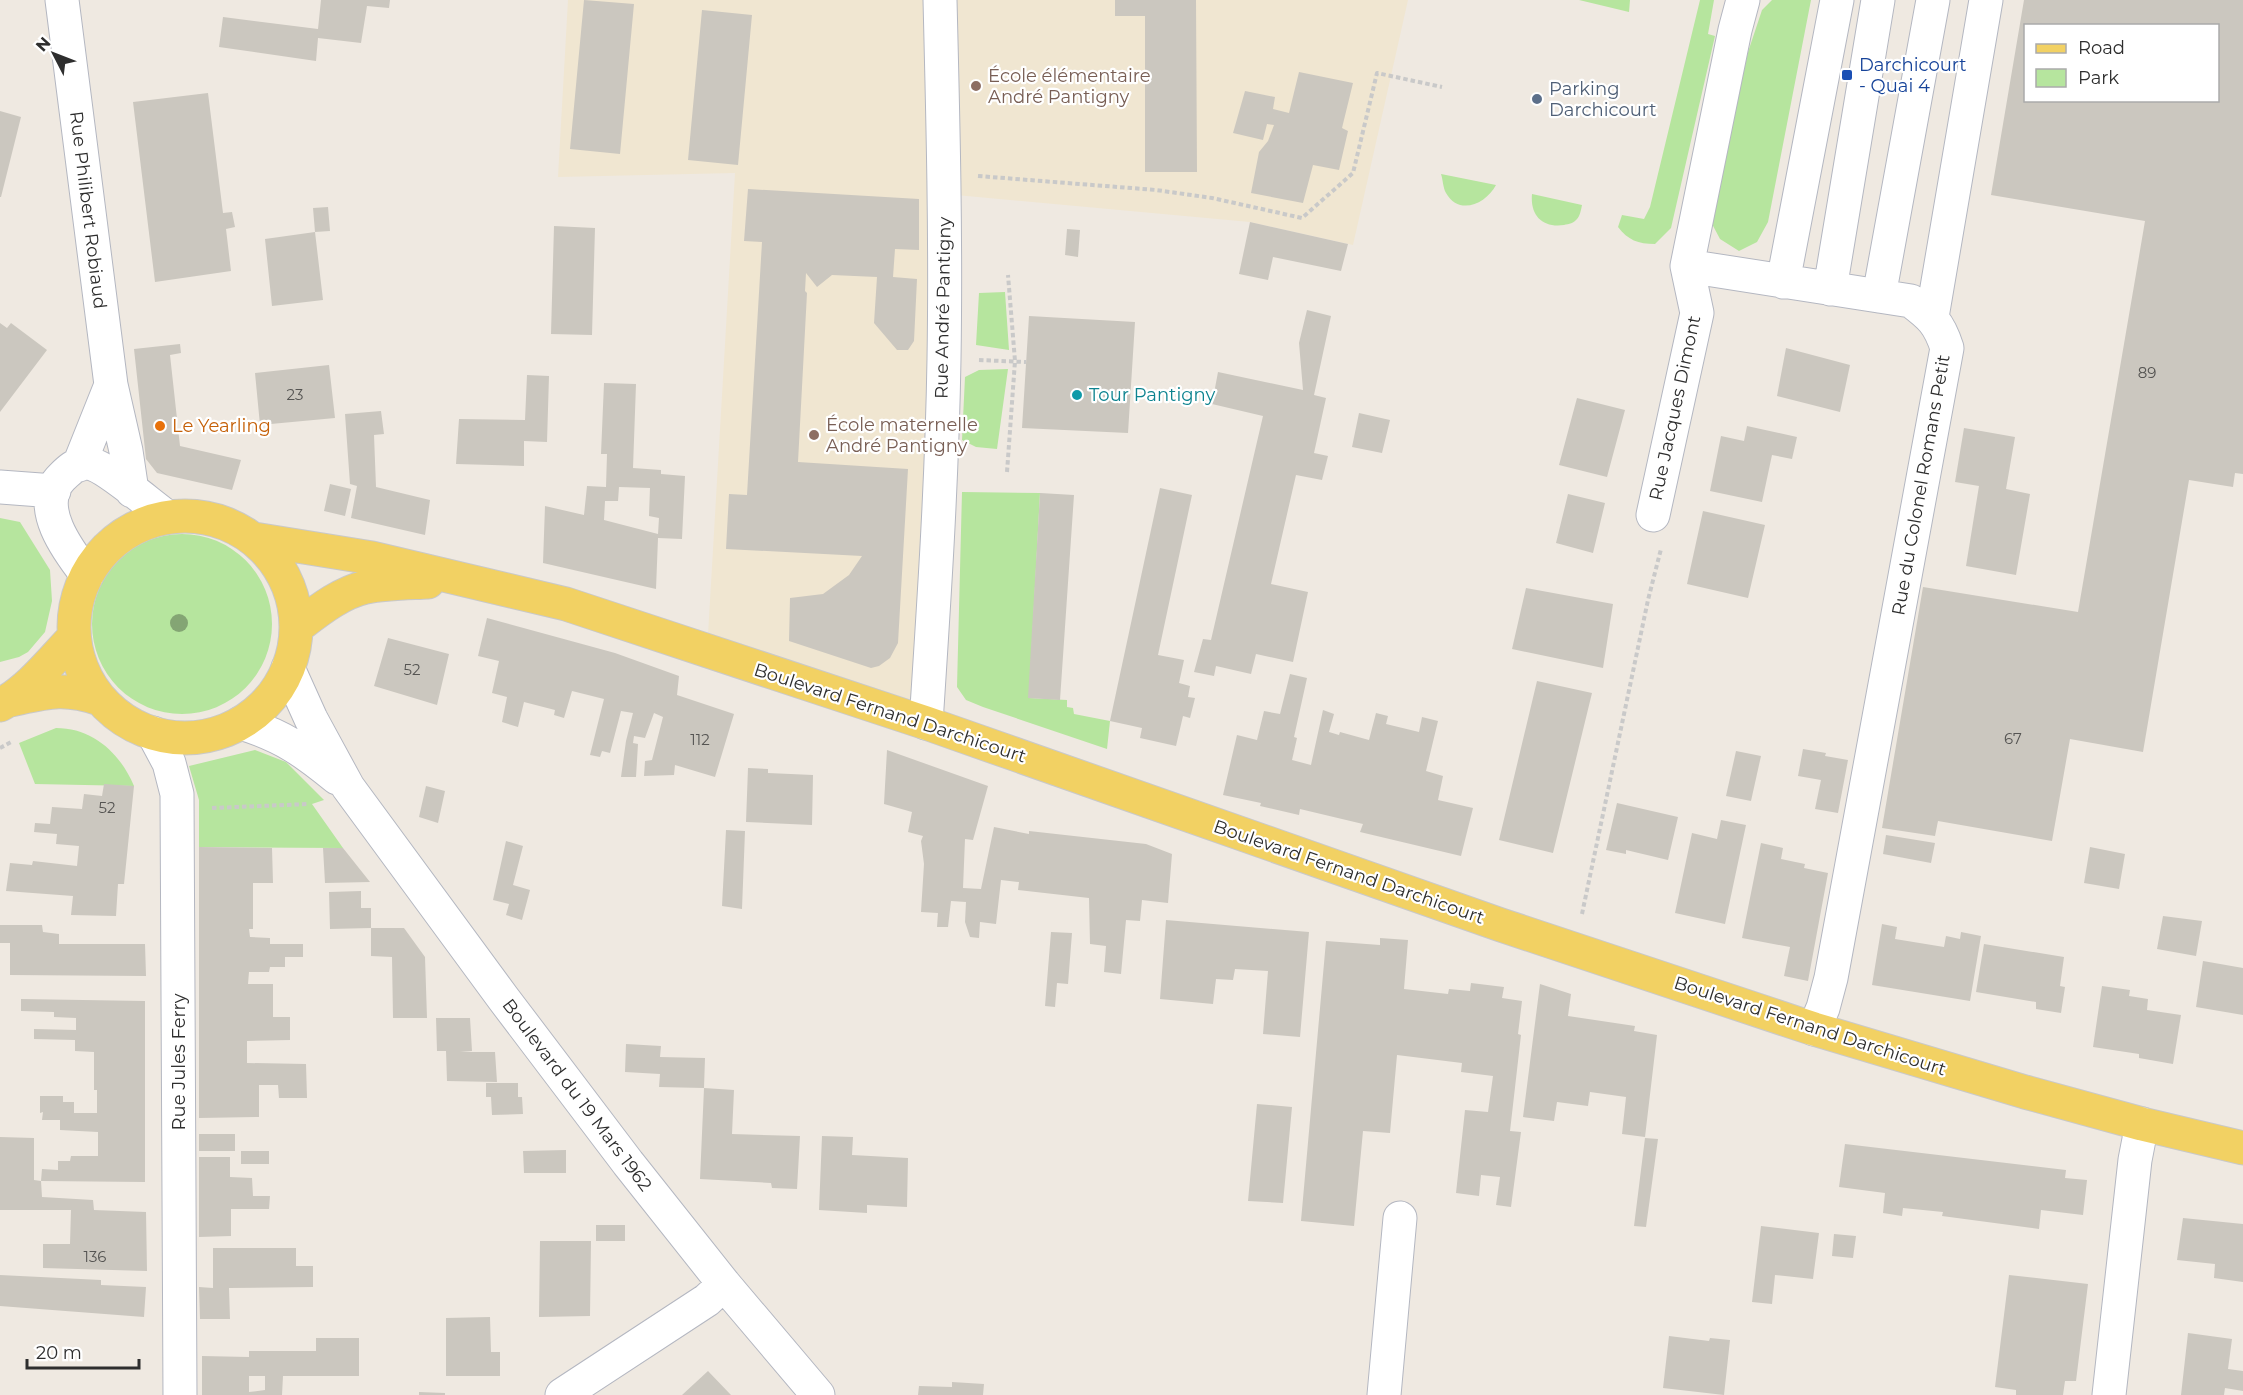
<svg xmlns="http://www.w3.org/2000/svg" width="2243" height="1395" font-family="Montserrat,sans-serif">
  <rect width="100%" height="100%" fill="#efe9e1"/>
  <path fill="#f0e6d1" d="M568 0H1408L1353 245 1250 222 945 194 926 723 707 652 735 173 558 177Z"/>
  <path fill="#b6e59e" d="M1579 0H1630L1629 12Z
    M1700 0H1714L1708 34 1715 36 1671 228 1655 244C1638 244 1628 240 1618 227L1622 215 1644 219 1650 207Z
    M1772 0H1811L1768 222 1757 242 1739 251 1720 239 1711 222 1748 52 1762 10Z
    M1441 174 1496 185C1486 204 1459 216 1446 193 1443 188 1443 180 1441 174Z
    M1532 194 1582 205C1581 210 1580 216 1577 219 1574 223 1569 224 1564 225 1542 228 1530 215 1532 194Z
    M1005 292 1009 350 976 345 979 293Z
    M1008 369 997 449 976 447 962 440 965 377 979 370Z
    M962 492 1040 493 1029 698 1067 700V707L1073 708 1074 714 1110 721 1107 749 983 707 966 700 957 687Z
    M0 518 20 522 50 570 52 601 45 632 28 652 19 657 0 662Z
    M92 624a90 90 0 1 1 180 0a90 90 0 1 1-180 0Z
    M56 728C93 728 120 753 134 786L35 784 19 743Z
    M255 750 286 762 324 800 312 804 343 848 199 847V800L189 766Z"/>
  <path fill="#cbc7bf" fill-rule="evenodd" d="M321 0H390L389 8 367 6 361 43 318 38 316 61 219 47 223 17 318 29Z
    M584 0 634 4 620 154 570 149Z
    M1115 0H1196L1197 172H1145V16H1115Z
    M2024 0H2243V474L2235 473 2233 487 2189 480 2143 752 2070 739 2052 841 1938 821 1935 836 1882 828 1923 587 2078 612 2136 274 2145 221 1991 195ZM2025 26H2218V100H2025Z
    M702 10 752 15 738 165 688 160Z
    M1299 72 1353 83 1342 128 1348 131 1339 170 1313 165 1303 203 1251 193 1259 152 1268 141 1274 125 1267 124 1263 140 1233 133 1245 91 1275 97 1273 109 1289 113Z
    M208 93 223 213 232 212 235 227 226 229 231 271 155 282 133 102Z
    M0 111 21 117 1 197H0Z
    M748 189 919 199V250L895 249 893 277 917 279 914 341 908 350H897L874 323 877 277 832 275 817 287 806 273 805 291 807 293 798 462 908 469 898 643 890 658 879 666 871 668 789 641 790 598 823 594 849 575 862 556 726 549 729 494 747 495 762 242 744 241Z
    M328 207 330 231 315 232 313 208Z
    M1250 222 1348 244 1341 271 1273 257 1268 280 1239 274Z
    M554 226 595 228 592 335 551 334Z
    M1067 229 1080 230 1078 257 1065 255Z
    M315 232 323 300 272 306 265 239Z
    M1307 310 1331 316 1314 395 1326 398 1314 453 1328 456 1322 480 1296 475 1271 584 1308 592 1293 662 1256 654 1251 674 1216 666 1214 676 1194 672 1203 639 1211 640 1263 416 1212 404 1218 372 1303 390 1299 343Z
    M1029 316 1135 322 1128 433 1022 428Z
    M0 323 7 328 11 323 47 350 0 412Z
    M180 344 181 353 170 355 180 446 241 460 232 490 157 473 146 459 134 349Z
    M1786 348 1850 365 1840 412 1777 396Z
    M329 365 335 418 260 425 255 373Z
    M527 375 549 376 547 442 524 441V466L456 464 459 419 525 420Z
    M604 383 636 384 633 468 661 470V474L685 476 682 539 658 538 656 589 543 563 545 506 584 515 587 486 606 487 607 454H601ZM619 487 650 488 649 516 659 518 658 534 604 520 605 501H618Z
    M1577 398 1625 410 1607 477 1559 465Z
    M381 411 384 434 374 435 376 487 430 500 425 535 351 518 357 486 350 484 345 414Z
    M1359 413 1390 420 1382 453 1352 447Z
    M1747 426 1797 437 1792 459 1772 455 1762 502 1710 491 1721 436 1744 441Z
    M1964 428 2015 437 2006 489 2030 494 2016 575 1966 566 1979 486 1955 482Z
    M330 484 351 489 345 516 324 511Z
    M1160 488 1192 495 1158 655 1184 660 1179 683 1190 686 1188 697 1195 698 1190 718 1183 716 1176 746 1140 738 1142 728 1110 721Z
    M1040 493 1074 495 1060 700 1028 698Z
    M1568 494 1605 503 1593 553 1556 543Z
    M1703 511 1765 525 1748 598 1687 584Z
    M1526 588 1613 604 1603 668 1512 649Z
    M487 618 615 653 679 676 677 695 734 714 715 777 675 765 674 775 644 776 645 761 652 760 663 717 654 713 645 738 634 736 633 743 638 744 636 777H621L626 741 633 713 621 711 610 753 602 751 600 757 590 755 604 699 572 691 564 718 554 715 555 710 524 702 518 727 502 722 507 697 492 693 499 661 478 656Z
    M388 638 449 654 437 705 374 686Z
    M1290 674 1307 678 1294 737 1297 738 1292 760 1311 765 1323 710 1334 714 1329 732 1339 735 1340 732 1369 740 1376 713 1388 716 1386 724 1419 732 1422 717 1438 721 1426 771 1443 776 1438 800 1473 808 1461 856 1360 832 1363 824 1300 809 1299 815 1260 806 1261 803 1223 795 1237 735 1257 740 1264 711 1280 714Z
    M1537 681 1592 693 1553 853 1499 840Z
    M1803 749 1826 753 1825 756 1848 760 1838 813 1815 809 1821 780 1798 776Z
    M887 750 988 786 973 840 965 839 963 888 981 889 994 827 1029 834V831L1146 844 1172 854 1168 903 1142 900 1140 921 1126 920 1121 974 1104 972 1106 946 1090 944 1089 898 1018 890 1019 882 1001 880 996 924 980 922 979 938 970 937 965 922 966 902 951 901 948 927H937L938 913 921 912 924 864 921 841 923 836 908 832 912 812 884 804Z
    M1736 751 1761 756 1751 801 1726 796Z
    M748 768 768 769V773L813 775 812 825 746 822Z
    M104 784 134 786 124 884H118L116 916 71 915 73 896 6 891 10 863 32 865 33 861 77 866 79 846 56 844 57 834 34 832 35 823 50 824 52 807 82 809 84 794 102 796Z
    M426 786 445 791 438 823 419 817Z
    M1617 803 1678 817 1668 860 1626 850V854L1606 850Z
    M1721 820 1746 825 1725 924 1675 913 1692 833 1717 839Z
    M726 830 745 831 742 909 722 906Z
    M1886 835 1935 843 1931 863 1883 854Z
    M506 841 523 846 513 885 530 890 522 920 506 915 509 904 493 900Z
    M1761 843 1783 848 1781 859 1805 864 1804 868 1828 873 1808 981 1784 976 1790 947 1742 938Z
    M199 847 272 848 273 883H253V929H249L250 937 270 938V944H303V957H285V967H270L269 972H249L248 984H273V1017H290V1040L247 1041V1063L306 1064 307 1098H279L278 1085H259V1117L199 1118Z
    M2090 847 2125 854 2119 889 2084 883Z
    M323 848H343L370 882 325 883Z
    M361 891V908H371V928H404L425 957 427 1018H393L392 957 371 956V928L330 929 329 892Z
    M2163 916 2202 921 2196 956 2157 949Z
    M1166 920 1309 932 1300 1037 1263 1034 1268 971 1235 969 1233 980 1216 979 1213 1004 1160 999Z
    M1882 924 1897 927 1895 939 1944 947 1946 936 1960 939 1961 932 1981 936 1970 1001 1872 985Z
    M0 925H42L43 932 59 934V944H145L146 976 10 975V943H0Z
    M1051 932 1072 933 1068 984 1057 983 1055 1007 1045 1006Z
    M1380 938 1408 940 1404 989 1448 994 1449 989 1470 991 1471 983 1504 987 1502 998 1522 1001 1518 1034 1521 1035 1510 1131 1521 1132 1511 1207 1496 1205 1500 1177 1481 1175 1479 1196 1456 1193 1465 1110 1488 1112 1493 1076 1461 1072 1462 1063 1397 1055 1390 1133 1363 1131 1354 1226 1301 1221 1326 941 1380 945Z
    M1984 944 2064 957 2060 986 2065 987 2061 1013 2036 1009V1002L1976 992Z
    M2203 961 2243 968V1015L2196 1007Z
    M1540 984 1571 994 1568 1016 1635 1026 1634 1031 1657 1035 1645 1137 1622 1134 1626 1097 1590 1092 1588 1106 1557 1102 1554 1121 1523 1117Z
    M2102 986 2130 990 2129 996 2148 999 2147 1010 2181 1015 2173 1064 2139 1058V1054L2093 1047Z
    M21 999 145 1001V1182L41 1181 42 1197 93 1200 94 1210 146 1212 147 1271 43 1268V1244H70L71 1210H0V1137L34 1138V1180L41 1181 42 1169 58 1170V1161H70L71 1156H98V1132L60 1130V1120H42L43 1112 40 1113V1096H63V1102H74V1113H97V1090H94V1052L75 1051V1040L34 1039V1029L76 1030V1018L54 1017V1012L21 1011Z
    M436 1018H470L472 1051 460 1052H495L497 1082 447 1081 446 1051H437Z
    M626 1044 661 1046 660 1057 705 1058 704 1088 659 1087 660 1074 625 1072Z
    M486 1083H518V1097H522L523 1114 492 1115 491 1097H486Z
    M704 1088 734 1090 732 1134 800 1136 797 1189 772 1188 771 1183 700 1179Z
    M1257 1104 1292 1107 1283 1203 1248 1201Z
    M199 1134H235V1151H199Z
    M822 1136 853 1137 852 1155 908 1158 907 1207 867 1205V1213L819 1210Z
    M1645 1138 1658 1139 1646 1227 1634 1226Z
    M1845 1144 2066 1170 2065 1178 2087 1180 2083 1215 2041 1210 2039 1229 1942 1216 1943 1212 1903 1208 1902 1216 1883 1213 1885 1193 1839 1187Z
    M566 1150V1173H524L523 1151Z
    M241 1151H269V1164H241Z
    M199 1157H230V1177L252 1178 253 1196H270L269 1209H231V1236L199 1237Z
    M2183 1218 2243 1224V1282L2214 1278 2215 1264 2177 1260Z
    M596 1225H625V1241H596Z
    M1761 1226 1819 1233 1813 1279 1775 1275 1772 1304 1752 1302Z
    M1834 1234 1856 1236 1853 1258 1832 1256Z
    M540 1241H591L590 1316 539 1317Z
    M213 1248H296V1266H313V1287L229 1288 230 1319H200L199 1287 213 1288Z
    M0 1275 101 1280V1285L146 1287 144 1317 0 1306Z
    M2009 1275 2088 1284 2076 1381H2065L2063 1395H2016V1390L1995 1387Z
    M490 1317 491 1352H500V1376H446V1318Z
    M2188 1333 2232 1339 2228 1369 2243 1371V1391L2225 1388 2224 1395H2181Z
    M1669 1336 1709 1341 1710 1338 1730 1340 1724 1395 1663 1388Z
    M316 1338H359V1376H283L282 1395H202V1356L249 1357V1351H316ZM249 1376H265V1390L249 1392Z
    M708 1371 731 1395H682Z
    M952 1382 984 1384 983 1395H918L919 1386 952 1387Z
    M419 1392 445 1393V1395H419Z"/>
  <g fill="none" stroke-linecap="round" stroke-linejoin="round">
    <defs>
      <path id="minor" d="M62 0 111 385 126 451 132 491
        M1687 266 1911 301C1931 316 1939 323 1947 348L1831 978 1823 1008 1814 1029
        M1783 282 1837 0
        M1830 289 1878 0
        M1879 296 1933 0
        M1932 317 1986 0
        M79 465 111 385
        M0 487 54 491
        M1653 515 1697 313 1687 266 1735 30 1743 0
        M87 575C69 552 33 505 62 477 68 471 76 463 86 463 103 463 150 505 166 516
        M288 668 311 719 348 787 503 998 628 1163 724 1284 818 1395
        M241 723C283 736 304 751 337 778
        M926 723C934 602 942 481 944 359 946 239 943 120 940 0
        M153 733 169 763 177 794 180 1395
        M562 1395 707 1300 724 1284
        M1384 1395 1400 1218
        M2109 1395 2135 1160 2142 1124"/>
      <path id="major" d="M74 627a111 111 0 1 1 222 0a111 111 0 1 1-222 0Z
        M254 539 372 558 566 604 926 723 1501 925 1814 1029 2025 1092 2142 1124 2243 1148
        M297 627C318 611 340 593 366 587 386 583 408 583 428 582
        M11 700C48 692 63 687 100 699
        M0 705C29 690 52 660 74 637"/>
    </defs>
    <use href="#minor" stroke="#b4b7c1" stroke-width="35"/>
    <use href="#major" stroke="#c9c9c9" stroke-width="35"/>
    <path stroke="#c9c9c9" stroke-width="4" stroke-dasharray="4.5 3" stroke-linecap="butt" d="M978 176 1156 190 1212 198 1302 218 1353 173 1377 73 1442 87
      M979 360 1026 362
      M1007 472 1015 361 1008 275
      M0 748 13 741
      M212 808 309 804
      M1582 914 1648 600 1661 549"/>
    <use href="#minor" stroke="#fff" stroke-width="33"/>
    <use href="#major" stroke="#f2d163" stroke-width="33"/>
  </g>
  <circle fill="#84a574" cx="179" cy="623" r="9"/>
  <rect fill="#1a4fb4" stroke="#fff" stroke-width="2" x="1841" y="69" width="12" height="12" rx="3"/>
  <g fill="#8d6e63" stroke="#fff" stroke-width="2">
    <circle cx="976" cy="86" r="6"/>
    <circle cx="814" cy="435" r="6"/>
  </g>
  <circle fill="#5c6f8a" stroke="#fff" stroke-width="2" cx="1537" cy="99" r="6"/>
  <circle fill="#0f9aa8" stroke="#fff" stroke-width="2" cx="1077" cy="395" r="6"/>
  <circle fill="#e8710a" stroke="#fff" stroke-width="2" cx="160" cy="426" r="6"/>
  <g text-anchor="middle" stroke-width="4.5" stroke-linejoin="round" paint-order="stroke">
    <g font-size="15" fill="#555452">
      <text x="2147" y="378">89</text>
      <text x="295" y="400">23</text>
      <text x="412" y="675">52</text>
      <text x="2013" y="744">67</text>
      <text x="700" y="745">112</text>
      <text x="107" y="813">52</text>
      <text x="95" y="1262">136</text>
    </g>
    <g font-size="18" fill="#164399" stroke="#fff" text-anchor="start">
      <text x="1859" y="71">Darchicourt<tspan x="1859" dy="21">- Quai 4</tspan></text>
    </g>
    <g font-size="18" fill="#785e54" stroke="#fff" text-anchor="start">
      <text x="988" y="82">École élémentaire<tspan x="988" dy="21">André Pantigny</tspan></text>
      <text x="826" y="431">École maternelle<tspan x="826" dy="21">André Pantigny</tspan></text>
    </g>
    <g font-size="18" fill="#4e5e75" stroke="#fff" text-anchor="start">
      <text x="1549" y="95">Parking<tspan x="1549" dy="21">Darchicourt</tspan></text>
    </g>
    <g font-size="18" fill="#2e2e2e" stroke="#fff">
      <text transform="translate(88 210) rotate(83)" y="6">Rue Philibert Robiaud</text>
      <text transform="translate(943 308) rotate(-89)" y="6">Rue André Pantigny</text>
      <text transform="translate(1675 408) rotate(-78)" y="6">Rue Jacques Dimont</text>
      <text transform="translate(1921 485) rotate(-80)" y="6">Rue du Colonel Romans Petit</text>
      <text transform="translate(890 713) rotate(18)" y="6">Boulevard Fernand Darchicourt</text>
      <text transform="translate(1349 872) rotate(19)" y="6">Boulevard Fernand Darchicourt</text>
      <text transform="translate(1810 1026) rotate(18)" y="6">Boulevard Fernand Darchicourt</text>
      <text transform="translate(179 1062) rotate(-90)" y="6">Rue Jules Ferry</text>
      <text transform="translate(577 1095) rotate(53)" y="6">Boulevard du 19 Mars 1962</text>
    </g>
    <g font-size="18" fill="#0d838f" stroke="#fff" text-anchor="start">
      <text x="1089" y="401">Tour Pantigny</text>
    </g>
    <g font-size="18" fill="#c56008" stroke="#fff" text-anchor="start">
      <text x="172" y="432">Le Yearling</text>
    </g>
  </g>
  <rect x="2024" y="24" width="195" height="78" fill="#ffffff" stroke="#ababab" stroke-width="1.5"/>
  <rect x="2036" y="44" width="30" height="9" fill="#f2d163" stroke="#ababab" stroke-width="1.5"/>
  <text x="2078" y="54" font-size="18" fill="#2e2e2e">Road</text>
  <rect x="2036" y="69" width="30" height="18" fill="#b6e59e" stroke="#ababab" stroke-width="1.5"/>
  <text x="2078" y="84" font-size="18" fill="#2e2e2e">Park</text>
  <g transform="translate(54 54) rotate(312)" stroke="#ffffff" stroke-width="4.5" paint-order="stroke">
  <path d="M0-4.5L10 22L0 15L-10 22Z" fill="#2e2e2e"/>
  <text y="-9" font-size="16" font-weight="bold" text-anchor="middle" fill="#2e2e2e">N</text>
  </g>
  <path d="M27 1359v9h112v-9" fill="none" stroke="#2e2e2e" stroke-width="3"/>
  <text x="36" y="1359" font-size="18" fill="#2e2e2e" stroke="#ffffff" stroke-width="4.5" paint-order="stroke">20 m</text>
</svg>
